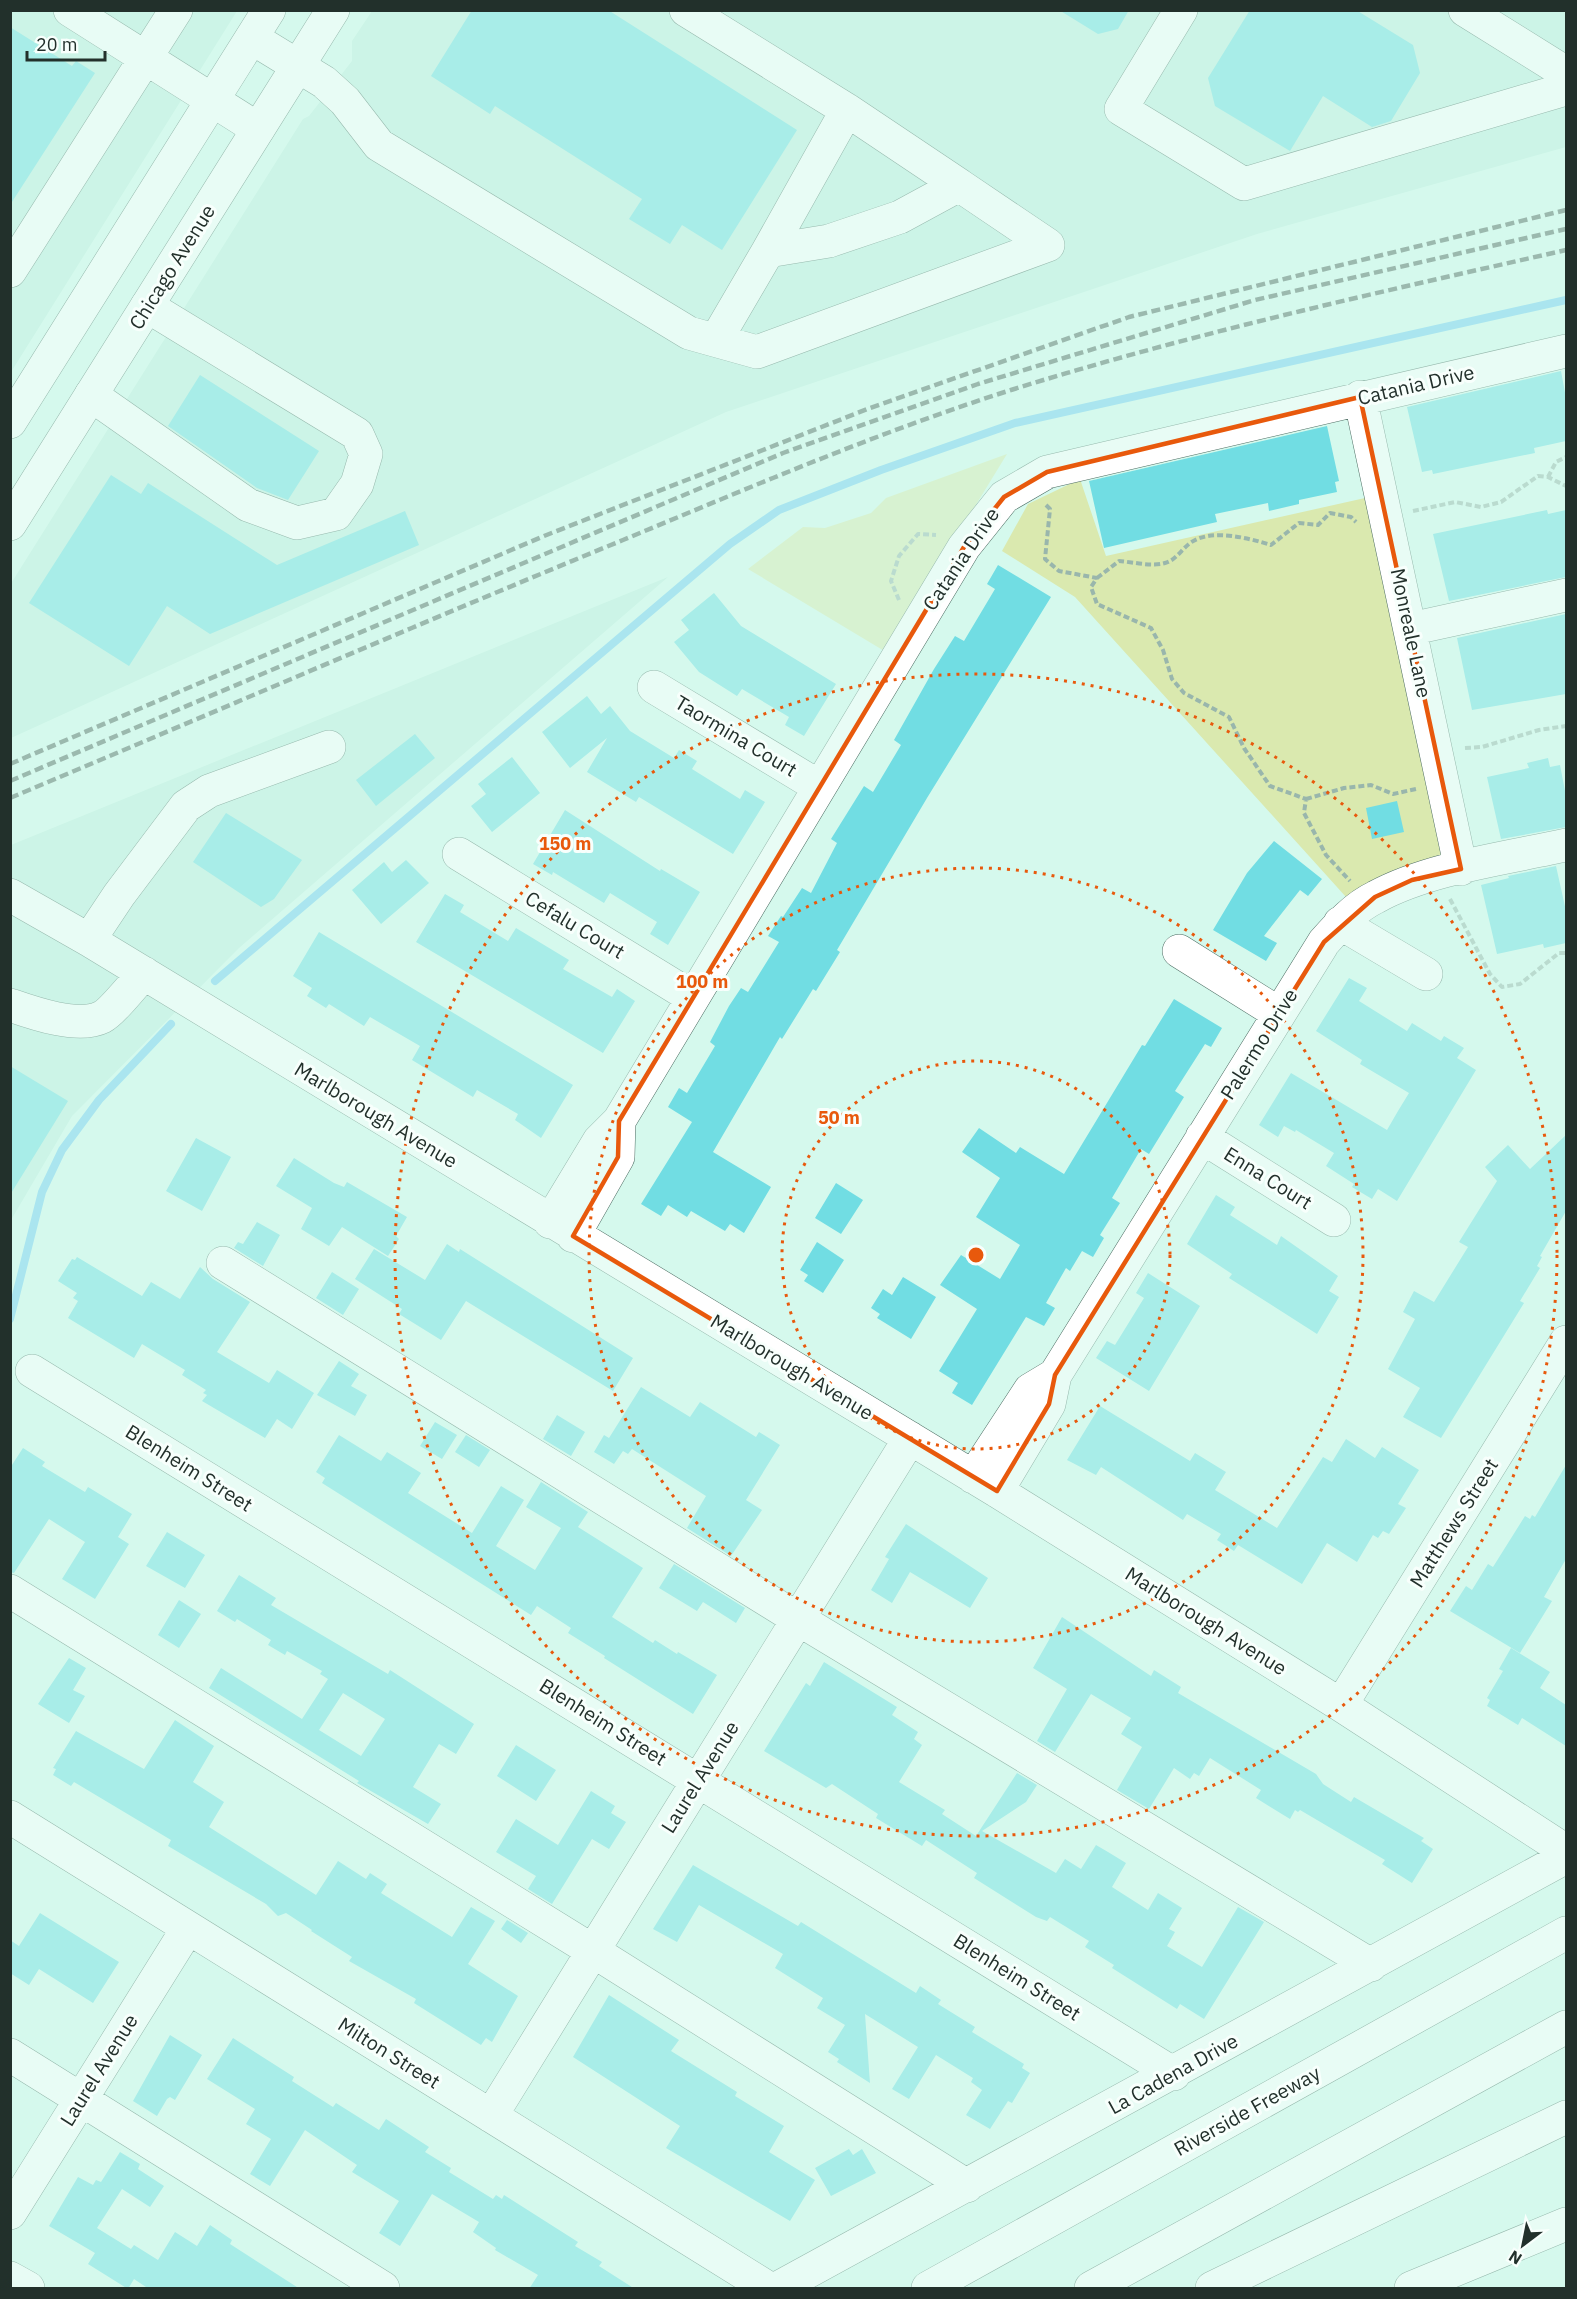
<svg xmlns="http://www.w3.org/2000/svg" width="1577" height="2299" font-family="'IBM Plex Sans',sans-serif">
  <rect width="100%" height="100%" fill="#d5f9ed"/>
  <path fill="#c0eddf" d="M11 11H237L11 372Z
    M372 11H1566V147L1257 234 726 412 11 738 10 585 303 119 309 116 352 61V41Z
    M668 577 239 948 72 1116 11 1220V845Z"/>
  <path fill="#dae9af" d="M1007 454 886 652 748 569 803 527 825 528 871 513 886 498Z
    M1080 479 1106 556 1365 498 1446 852 1346 897 1075 597 1002 551 1028 504Z"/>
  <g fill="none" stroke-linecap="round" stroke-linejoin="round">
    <path stroke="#75cdf2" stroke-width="8" d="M215 981 730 544 779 510 881 470 1015 423 1566 300
      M10 1319 42 1192 62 1150 99 1100 171 1024"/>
  </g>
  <path fill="#71dde3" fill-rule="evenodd" d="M472 10H608L797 130 722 250 682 225 670 244 629 219 642 199 495 106 490 114 431 76Z
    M1059 10H1129L1118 29 1098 34Z
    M1250 10H1356L1413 45 1420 73 1391 121 1372 127 1323 96 1290 151 1215 106 1208 78Z
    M10 27 72 66 76 61 95 73 10 205Z
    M1561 371 1566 398V441L1534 448 1535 453 1433 474 1432 470 1422 472 1407 407Z
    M200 375 319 451 288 500 257 488 168 426Z
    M1327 426 1339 481 1335 482 1337 492 1299 500V504L1269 511 1268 503 1215 514 1217 522 1104 548 1089 481Z
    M111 475 141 494 148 483 277 565 405 511 419 545 210 634 167 606 129 666 29 603Z
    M1547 510 1548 514 1566 510V577L1449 601 1433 534Z
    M998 565 1051 597 927 798 837 950 840 952 816 991 813 989 782 1039 780 1037 713 1152 771 1187 744 1233 730 1224 725 1231 691 1211 687 1217 668 1205 661 1216 641 1204 692 1122 668 1107 679 1088 687 1093 715 1046 710 1042 729 1006 741 988 748 992 779 942 768 936 781 916 783 917 802 888 811 893 837 843 831 839 864 786 873 792 901 745 894 740 934 669 955 636 964 641 995 589 987 584Z
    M714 593 741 626 836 684 804 736 785 725 789 717 742 689 737 696 699 672 674 642 689 630 681 620Z
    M1566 614V694L1472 710 1457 638Z
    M587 696 601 714 610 706 630 731 674 758 679 750 697 761 692 769 740 799 745 790 765 802 733 854 639 797 636 802 587 772 607 738 570 768 542 732Z
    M415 734 435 758 376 806 356 780Z
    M512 757 540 793 492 832 471 806 486 794 478 784Z
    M1548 758 1550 767 1560 765 1566 796V827L1501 839 1487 777 1529 768 1527 763Z
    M1397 801 1404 832 1372 839 1366 808Z
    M565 810 660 871 661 869 700 892 668 945 650 934 657 922 610 893 604 903 553 872 552 875 533 864Z
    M226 813 302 860 274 899 261 907 193 862Z
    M1274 841 1322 879 1308 896 1300 890 1264 936 1277 943 1266 961 1213 930 1247 873Z
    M406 860 429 883 381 924 352 890 384 862 392 872Z
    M1556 866 1566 911V943L1544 948 1543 944 1497 954 1481 885 1509 878 1508 876Z
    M445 894 464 905 460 912 508 941 516 928 569 960 563 969 612 997 617 989 635 1001 603 1053 416 942Z
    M319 932 573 1085 541 1138 515 1120 518 1114 477 1090 473 1097 412 1060 420 1046 370 1017 364 1026 329 1004 326 1008 307 996 312 988 293 976Z
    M1349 978 1367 988 1359 1001 1407 1031 1412 1023 1441 1041 1444 1036 1464 1048 1457 1058 1476 1070 1397 1201 1378 1189 1372 1199 1352 1187 1354 1184 1326 1166 1334 1153 1296 1130 1295 1132 1284 1126 1278 1137 1259 1125 1291 1073 1387 1130 1398 1111 1409 1093 1360 1064 1362 1060 1316 1031Z
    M1174 999 1222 1028 1211 1047 1205 1044 1175 1091 1184 1097 1149 1154 1141 1149 1112 1198 1120 1203 1100 1235 1104 1238 1093 1257 1082 1251 1070 1271 1066 1268 1046 1303 1055 1308 1044 1326 1026 1317 972 1405 952 1393 958 1383 939 1371 977 1309 940 1285 961 1255 1000 1279 1020 1245 976 1217 1000 1178 962 1152 979 1128 1016 1153 1020 1147 1064 1174 1142 1045 1145 1046Z
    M10 1066 68 1101 10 1195Z
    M1566 1135V1211L1540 1256 1542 1257 1537 1266 1540 1268 1520 1301 1524 1303 1441 1438 1403 1417 1420 1388 1388 1369 1415 1319 1403 1312 1414 1291 1434 1302 1468 1247 1459 1242 1497 1181 1485 1167 1508 1145 1530 1169Z
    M196 1138 231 1157 202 1211 166 1191Z
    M294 1158 334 1183 344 1187 347 1182 407 1217 396 1236 399 1239 388 1256 342 1227 329 1246 301 1229 312 1208 276 1186Z
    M836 1183 863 1200 841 1234 815 1218Z
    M1216 1195 1235 1207 1230 1215 1277 1245 1281 1236 1338 1276 1329 1291 1339 1297 1317 1334 1229 1278 1232 1274 1187 1244Z
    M257 1222 280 1235 263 1266 234 1248 238 1242 243 1244Z
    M817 1242 844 1260 823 1293 804 1281 808 1275 800 1270Z
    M447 1244 459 1252 460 1249 633 1358 613 1391 466 1301 441 1340 399 1314 402 1309 355 1279 374 1249 425 1280Z
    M77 1257 142 1296 151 1282 180 1299 200 1267 213 1279 250 1302 217 1352 269 1383 277 1370 314 1393 292 1429 277 1419 265 1438 202 1401 207 1395 203 1393 206 1390 182 1375 185 1370 142 1344 134 1358 68 1318 78 1301 73 1298 77 1293 58 1281 72 1259 75 1260Z
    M332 1272 359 1289 343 1315 316 1298Z
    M1148 1273 1200 1306 1149 1391 1096 1358 1107 1341 1115 1345 1144 1298 1136 1293Z
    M903 1277 936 1297 911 1339 877 1318 880 1314 871 1308 883 1289 892 1295Z
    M339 1361 359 1374 351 1386 367 1395 355 1416 317 1395Z
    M641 1387 690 1417 700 1402 756 1437 759 1432 780 1445 746 1500 762 1510 731 1556 687 1528 706 1496 632 1449 628 1454 623 1451 614 1464 594 1452 604 1435 609 1438Z
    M1100 1406 1190 1461 1195 1453 1226 1472 1215 1490 1277 1528 1323 1457 1332 1462 1346 1439 1375 1458 1382 1447 1419 1470 1398 1504 1406 1508 1389 1534 1383 1531 1378 1538 1373 1535 1357 1562 1327 1543 1302 1584 1238 1545 1234 1551 1217 1540 1221 1534 1187 1514 1183 1520 1101 1467 1096 1475 1067 1460Z
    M557 1415 585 1432 571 1456 543 1439Z
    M435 1422 457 1435 442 1459 420 1446Z
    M339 1435 381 1461 387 1452 421 1473 408 1493 472 1533 501 1486 524 1500 496 1546 535 1570 561 1528 526 1507 541 1482 588 1512 578 1527 643 1568 612 1617 653 1643 655 1640 677 1654 678 1652 717 1675 693 1714 604 1658 605 1656 568 1633 571 1628 537 1606 531 1615 322 1483 325 1478 316 1472Z
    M466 1435 490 1450 479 1467 455 1452Z
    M23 1448 45 1462 42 1466 85 1492 88 1487 132 1514 118 1537 129 1544 95 1599 62 1579 85 1542 49 1519 14 1573 10 1572V1468Z
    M1566 1465V1559L1544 1597 1552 1601 1520 1653 1450 1611 1466 1586 1472 1590 1488 1564 1493 1567 1525 1516 1530 1519 1532 1515 1535 1517Z
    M906 1524 988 1578 970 1608 910 1572 892 1603 871 1590 889 1559 885 1557Z
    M167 1532 205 1555 185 1588 146 1566Z
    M674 1564 745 1608 736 1623 703 1602 697 1611 659 1588Z
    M239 1575 276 1598 271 1605 388 1674 390 1670 474 1724 456 1754 439 1744 413 1787 441 1804 428 1824 357 1783 359 1781 209 1688 221 1668 302 1719 328 1679 320 1674 322 1671 287 1651 285 1655 268 1645 271 1640 237 1619 235 1622 217 1611ZM343 1693 385 1719 361 1756 319 1730Z
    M179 1600 201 1614 179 1648 158 1635Z
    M1062 1617 1151 1676 1154 1670 1181 1687 1178 1693 1316 1774 1323 1784 1351 1802 1354 1797 1424 1838 1421 1841 1433 1849 1412 1883 1382 1864 1385 1860 1300 1810 1298 1812 1295 1810 1290 1819 1256 1798 1261 1790 1210 1758 1199 1776 1194 1773 1190 1779 1174 1768 1149 1809 1117 1790 1142 1747 1121 1734 1131 1718 1091 1694 1055 1752 1037 1741 1067 1689 1033 1668Z
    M1511 1648 1550 1672 1540 1688 1566 1705V1746L1522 1718 1518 1725 1487 1706 1490 1700 1487 1698 1503 1671 1499 1669Z
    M69 1658 86 1668 73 1690 85 1696 69 1723 38 1704Z
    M824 1662 897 1707 892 1715 918 1732 914 1739 922 1745 899 1782 945 1810 942 1814 976 1836 1017 1773 1037 1785 1026 1802 982 1831 1056 1873 1065 1859 1081 1869 1096 1845 1108 1852 1126 1863 1112 1887 1148 1910 1158 1893 1182 1908 1169 1929 1175 1932 1167 1946 1202 1967 1238 1907 1264 1922 1204 2019 1180 2004 1177 2009 1112 1968 1114 1965 1085 1947 1089 1941 1050 1917 1047 1921 1036 1917 974 1878 977 1873 926 1840 922 1846 876 1818 878 1814 832 1784 826 1788 764 1751 806 1683 810 1686Z
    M175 1720 214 1746 193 1782 224 1802 209 1827 316 1895 338 1861 366 1879 370 1873 387 1884 381 1893 452 1937 471 1907 495 1921 468 1964 518 1996 492 2042 486 2038 481 2045 414 2003 416 1999 349 1961 352 1957 311 1931 312 1930 286 1913 278 1916 266 1904 168 1846 171 1840 74 1782 71 1786 53 1775 56 1769 53 1768 76 1731 144 1769Z
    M516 1745 556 1770 536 1801 497 1776Z
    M591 1791 615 1806 611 1813 626 1822 609 1849 592 1839 552 1904 528 1889 536 1876 496 1852 516 1819 558 1845Z
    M693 1865 798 1926 801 1922 916 1993 920 1986 941 2000 938 2004 975 2027 972 2032 1024 2064 1022 2068 1030 2073 1012 2103 1008 2101 990 2129 966 2115 982 2090 971 2082 973 2078 936 2055 909 2099 892 2089 918 2047 865 2014 870 2083 837 2062 839 2059 828 2052 845 2025 817 2008 823 1998 775 1968 783 1954 699 1905 677 1942 653 1929Z
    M40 1913 119 1962 93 2003 39 1969 29 1985 10 1973V1940L19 1946Z
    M507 1920 528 1933 521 1943 501 1929Z
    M609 1995 679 2040 671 2051 737 2092 735 2096 784 2126 769 2152 815 2180 790 2221 666 2148 680 2126 573 2057Z
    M170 2035 202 2055 175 2100 170 2097 167 2099 157 2116 133 2101Z
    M233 2038 294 2077 292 2081 333 2107 336 2103 379 2130 386 2119 429 2147 425 2152 451 2168 449 2172 493 2199 496 2195 502 2199 504 2195 578 2242 575 2246 602 2262 599 2266 635 2289H529L538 2275 495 2250 496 2248 473 2232 479 2222 432 2194 400 2246 379 2233 399 2201 352 2172 357 2165 305 2130 270 2186 250 2174 271 2139 246 2124 255 2109 207 2079Z
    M849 2149 853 2155 862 2149 876 2173 831 2196 815 2168Z
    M120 2152 140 2164 138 2169 164 2186 150 2207 122 2189 97 2228 131 2249 134 2245 158 2260 175 2232 197 2246 210 2225 232 2240 230 2244 300 2289H149L134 2279 128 2289 88 2264 95 2253 49 2226 78 2177 93 2185 96 2180 101 2182Z"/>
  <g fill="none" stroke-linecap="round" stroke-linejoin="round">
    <defs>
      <path id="minor" d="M70 10 258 129
        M686 10 847 110 959 185
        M1181 10 1121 109 1244 184 1566 89
        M1465 10 1566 73
        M252 38 324 82 345 101 379 145 689 333 757 352 1048 245 959 185 900 217 829 241 768 251 716 340
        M768 251 847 110
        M10 271 176 10
        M91 395 248 505 297 523 336 514 357 484 366 454 357 434 147 306
        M1360 397 1461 869
        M1410 629 1566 595
        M654 687 818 786
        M459 854 692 997
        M10 895 89 940 997 1491 1341 1705 1566 1851
        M1340 923 1426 974
        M89 940 119 895 186 806 209 791 329 747
        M1179 951 1278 1013
        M10 1005C33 1013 78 1029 102 1017 112 1012 135 983 144 973
        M1202 1137 1334 1220
        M550 1222 599 1141 619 1121 964 547 1004 497 1047 472 1566 351
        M573 1236 618 1157 619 1121
        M223 1263 798 1619 1371 1965
        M32 1371 1174 2074
        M973 1477 1030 1390 1055 1375
        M997 1491 1049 1404 1055 1375 1324 942C1339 925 1355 907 1376 897 1429 868 1507 858 1566 845
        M10 1591 593 1951 967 2186
        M1341 1705 1566 1342
        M10 1817 768 2288
        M10 2055 383 2288
        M491 2116 910 1438
        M10 2213 188 1928
        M10 2278 28 2288
        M778 2288 1566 1857"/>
      <path id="major" d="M10 422 269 10
        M10 524 333 10
        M1411 2288 1566 2224"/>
      <path id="highway" d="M928 2288 1566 1933
        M1091 2288 1566 2027
        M1212 2288 1566 2117"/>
    </defs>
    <use href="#minor" stroke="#4d6d63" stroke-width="34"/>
    <use href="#major" stroke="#4d6d63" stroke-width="34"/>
    <use href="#highway" stroke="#4d6d63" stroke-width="34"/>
    <path stroke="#99b6ac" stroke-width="4" stroke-dasharray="6 3" stroke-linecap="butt" d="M1548 477 1556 462 1566 457
      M1046 505 1050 509 1045 559 1059 571 1097 578 1091 587 1097 604 1151 628 1163 650 1172 679 1184 693 1229 717 1244 748 1270 786 1306 799 1304 813 1326 855 1350 881
      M1413 511 1455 502 1481 507 1501 502 1538 476 1548 477 1566 486
      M1097 578 1119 561C1133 562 1152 567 1165 563 1176 560 1181 550 1190 543 1211 528 1248 538 1271 545L1299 523 1318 525 1330 513 1351 517 1356 522
      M899 600 891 581 899 556 918 534 936 535
      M1465 748 1482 747 1539 730 1566 726
      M1306 799 1344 788 1371 785 1393 794 1416 789
      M1450 899 1490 974 1502 987 1520 984 1559 953H1566"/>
    <use href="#minor" stroke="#fff" stroke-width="33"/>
    <use href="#major" stroke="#fff" stroke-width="33"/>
    <use href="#highway" stroke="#fff" stroke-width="33"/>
    <path stroke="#566a63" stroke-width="4.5" stroke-dasharray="9 4.5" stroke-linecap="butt" d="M10 764 544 536 870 408 1129 317 1566 210
      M10 781 783 453 978 384 1255 300 1566 229
      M10 798C215 712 418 624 623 540 751 487 879 432 1011 390 1193 333 1380 292 1566 250"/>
  </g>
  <path d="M0 0H1577V2299H0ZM1360 397 1461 869 1412 880 1375 897 1324 942 1055 1375 1049 1404 997 1491 573 1236 618 1157 619 1121 964 547 1004 497 1047 472Z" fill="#d5f9ed" fill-opacity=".55" fill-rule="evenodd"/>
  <path fill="none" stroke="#e8590c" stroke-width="4.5" stroke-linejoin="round" d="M1360 397 1461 869 1412 880 1375 897 1324 942 1055 1375 1049 1404 997 1491 573 1236 618 1157 619 1121 964 547 1004 497 1047 472Z"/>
  <g fill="none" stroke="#e8590c" stroke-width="3" stroke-dasharray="3 6">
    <circle cx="976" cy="1255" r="194"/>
    <circle cx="976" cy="1255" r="387"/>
    <circle cx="976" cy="1255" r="581"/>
  </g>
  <g text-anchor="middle" stroke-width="6" stroke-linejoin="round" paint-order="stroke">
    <g font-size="20" fill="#22302b" stroke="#f8fffc">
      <text transform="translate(172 267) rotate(-58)" y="7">Chicago Avenue</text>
      <text transform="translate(1416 385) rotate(-13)" y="7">Catania Drive</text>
      <text transform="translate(961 559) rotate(-56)" y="7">Catania Drive</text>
      <text transform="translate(1411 633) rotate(78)" y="7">Monreale Lane</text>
      <text transform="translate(736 736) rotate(31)" y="7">Taormina Court</text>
      <text transform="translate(575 925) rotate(31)" y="7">Cefalu Court</text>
      <text transform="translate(1259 1044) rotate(-58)" y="7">Palermo Drive</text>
      <text transform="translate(376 1115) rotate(31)" y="7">Marlborough Avenue</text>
      <text transform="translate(1268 1178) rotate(32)" y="7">Enna Court</text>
      <text transform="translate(792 1367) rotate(31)" y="7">Marlborough Avenue</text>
      <text transform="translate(189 1468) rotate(32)" y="7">Blenheim Street</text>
      <text transform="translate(1454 1523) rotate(-58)" y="7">Matthews Street</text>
      <text transform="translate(1206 1621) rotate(32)" y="7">Marlborough Avenue</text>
      <text transform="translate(603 1722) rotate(32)" y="7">Blenheim Street</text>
      <text transform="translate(700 1777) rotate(-58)" y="7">Laurel Avenue</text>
      <text transform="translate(1017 1977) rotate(32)" y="7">Blenheim Street</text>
      <text transform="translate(389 2053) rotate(32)" y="7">Milton Street</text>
      <text transform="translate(99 2070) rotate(-58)" y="7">Laurel Avenue</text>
      <text transform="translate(1173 2074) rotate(-29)" y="7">La Cadena Drive</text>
      <text transform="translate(1247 2111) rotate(-29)" y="7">Riverside Freeway</text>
    </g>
  </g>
  <circle cx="976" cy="1255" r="9" fill="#e8590c" stroke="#f8fffc" stroke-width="3"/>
  <g font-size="18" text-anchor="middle" font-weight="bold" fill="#e8590c" stroke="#f8fffc" stroke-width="6" stroke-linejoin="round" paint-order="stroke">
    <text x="565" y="850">150 m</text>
    <text x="702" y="988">100 m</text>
    <text x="839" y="1124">50 m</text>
  </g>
  <rect width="1577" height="2299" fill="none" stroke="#22302b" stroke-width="24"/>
  <g transform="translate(1523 2245) rotate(212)" stroke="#f8fffc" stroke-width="4.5" paint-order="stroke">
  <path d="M0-4.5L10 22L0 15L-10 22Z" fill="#22302b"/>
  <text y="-9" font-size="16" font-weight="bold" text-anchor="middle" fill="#22302b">N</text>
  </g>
  <path d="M27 51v9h78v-9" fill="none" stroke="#22302b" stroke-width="3"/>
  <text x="36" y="51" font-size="18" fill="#22302b" stroke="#f8fffc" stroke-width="4.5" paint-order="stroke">20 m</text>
</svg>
